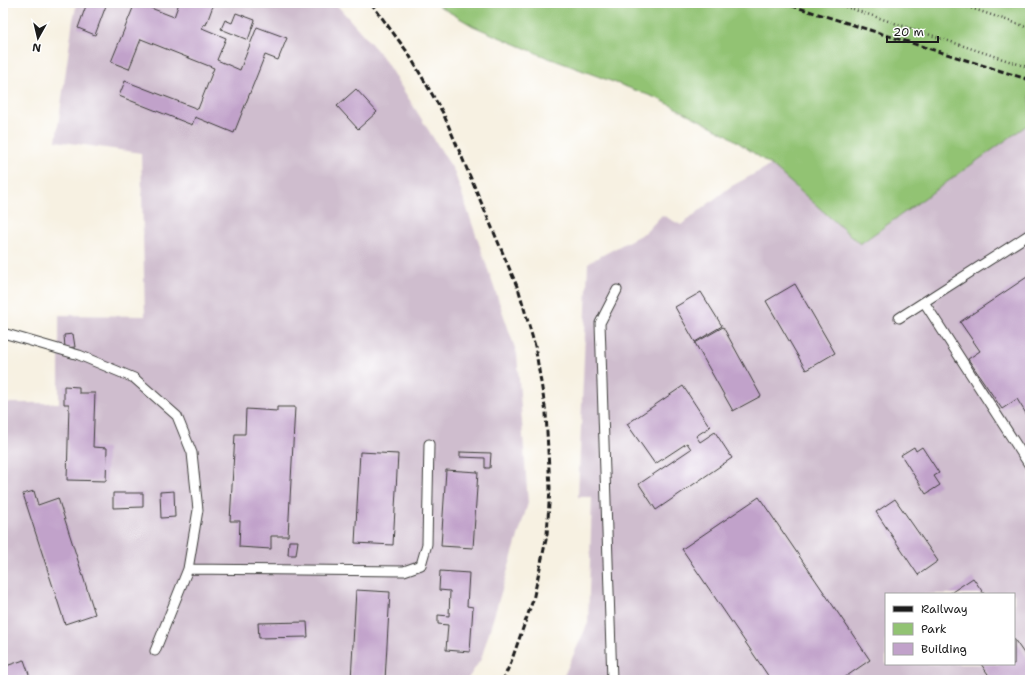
<svg xmlns="http://www.w3.org/2000/svg" width="1033" height="683" font-family="'Shantell Sans',sans-serif">
  <rect width="100%" height="100%" fill="#fff"/>
  <filter id="ink" filterUnits="userSpaceOnUse"><feTurbulence type="fractalNoise" baseFrequency=".025" numOctaves="2"/><feDisplacementMap in="SourceGraphic" scale="8" xChannelSelector="R" yChannelSelector="G"/><feConvolveMatrix kernelMatrix="1 2 1 2 8 2 1 2 1" color-interpolation-filters="sRGB"/></filter>
  <filter id="wash" filterUnits="userSpaceOnUse"><feTurbulence type="fractalNoise" baseFrequency=".012" numOctaves="4" result="noise"/><feDisplacementMap in="SourceGraphic" scale="16" xChannelSelector="R" yChannelSelector="G"/><feGaussianBlur stdDeviation="0.9" result="paint"/><feColorMatrix in="noise" values="0 0 0 0 0 0 0 0 0 0 0 0 0 0 0 0 0 1.4 0 .05"/><feComposite in="paint" operator="in"/></filter>
  <g filter="url(#wash)">
    <rect width="100%" height="100%" fill="#f7f1e2"/>
    <path fill="#cfbdce" fill-rule="evenodd" d="M77 3H335L382 56 454 171 517 354 528 503 481 659 467 680H3V403H59V315L145 316 141 153 56 141 73 20Z
      M1030 123V680H562L588 623 592 497H578L588 263 646 232 662 215 681 225 730 187 771 165 860 244ZM886 594H1014V664H886Z"/>
    <path fill="#92c373" stroke="#577048" d="M434 3H1030V123L860 244 771 165 726 134 659 99 546 57 473 26Z"/>
    <g id="blocks">
      <path fill="#c1a2ca" d="M87 3H107L95 35 78 28Z
        M135 3H138L174 17 179 3H214L206 25 204 24 202 28 226 38 217 60 240 70 257 27 287 38 278 60 265 55 234 133 195 117 192 125 119 96 125 81 198 109 214 68 141 39 129 69 111 62Z
        M236 13 255 20 248 40 221 29 225 20 232 23Z
        M356 89 377 112 358 129 337 106Z
        M1030 275V420L1017 399 1002 409 968 359 980 351 960 322Z
        M795 284 835 353 806 370 766 301Z
        M701 292 722 326 695 342 675 307Z
        M723 327 761 396 733 411 695 343Z
        M73 334 75 347 65 348 64 335Z
        M64 386 79 387V393H95L93 447 107 448 106 481 67 480 69 404H64Z
        M683 386 710 427 696 436 700 442 715 432 732 458 656 510 639 484 691 449 687 443 655 464 627 424Z
        M277 407H295L288 536H271V549L239 547 240 521H230L235 434H245L246 409 277 411Z
        M914 447 916 451 922 447 939 473 934 476 940 485 926 494 901 455Z
        M360 452 398 454 393 545 355 543Z
        M460 452 491 453 490 468H485V458L460 457Z
        M446 470 478 472 473 548 441 546Z
        M34 491 38 505 58 498 95 614 65 624 23 494Z
        M174 491 175 517 161 518 160 492Z
        M113 493H143V507L113 508Z
        M759 497 870 660 841 680H771L682 549Z
        M895 499 938 561 918 575 876 512Z
        M289 541H298L296 555H288Z
        M440 571 469 573 467 606 473 607 470 652 446 650 448 625 438 624V615L449 616 450 591 439 590Z
        M973 578 984 594H949Z
        M356 590 390 592 385 680H351Z
        M307 622 308 637 259 638 258 623Z
        M1014 639 1030 662V680H992L981 664H1014Z
        M24 660 30 677 21 680H3V667Z"/>
    </g>
  </g>
  <g filter="url(#ink)">
    <use href="#blocks" fill-opacity="0" stroke="#3d3c3a" stroke-width="1"/>
    <g fill="none" stroke-linecap="round" stroke-linejoin="round">
      <defs>
        <path id="lane" d="M924 302 1030 466
          M899 318 1030 234
          M3 333 79 355 134 378 177 416 192 453 198 510 188 569 155 651
          M188 569 404 571 421 565 427 544 429 444
          M612 680 600 323 617 290"/>
      </defs>
      <use href="#lane" stroke="#3d3c3a" stroke-width="11"/>
      <path stroke="#3d3c3a" stroke-width="2.5" stroke-dasharray="1 3" stroke-linecap="butt" d="M834 3 1030 68
        M956 3 1030 28
        M3 16 6 3"/>
      <use href="#lane" stroke="#fff" stroke-width="9"/>
      <path stroke="#1c1c1c" stroke-width="1" d="M1021 3 1030 6"/>
      <path stroke="#1c1c1c" stroke-width="3" stroke-dasharray="6 3" stroke-linecap="butt" d="M371 3 408 53 443 113 519 291 535 346 546 413 550 488 547 535 533 600 511 662 503 680
        M783 3 1030 80"/>
    </g>
  </g>
  <rect width="1033" height="683" fill="none" stroke="#fff" stroke-width="16"/>
  <rect x="885" y="593" width="130" height="72" fill="#ffffff" stroke="#a4a4a4"/>
  <rect x="893" y="606" width="20" height="6" fill="#1c1c1c" stroke="#a4a4a4"/>
  <text x="921" y="613" font-size="12" fill="#1c1c1c">Railway</text>
  <rect x="893" y="623" width="20" height="12" fill="#92c373" stroke="#a4a4a4"/>
  <text x="921" y="633" font-size="12" fill="#1c1c1c">Park</text>
  <rect x="893" y="643" width="20" height="12" fill="#c1a2ca" stroke="#a4a4a4"/>
  <text x="921" y="653" font-size="12" fill="#1c1c1c">Building</text>
  <g transform="translate(38 38) rotate(188)" stroke="#ffffff" stroke-width="3" paint-order="stroke">
  <path d="M0-3L7 15L0 10L-7 15Z" fill="#1c1c1c"/>
  <text y="-6" font-size="11" font-weight="bold" text-anchor="middle" fill="#1c1c1c">N</text>
  </g>
  <path d="M887 36v6h51v-6" fill="none" stroke="#1c1c1c" stroke-width="2"/>
  <text x="893" y="36" font-size="12" fill="#1c1c1c" stroke="#ffffff" stroke-width="3" paint-order="stroke">20 m</text>
</svg>
